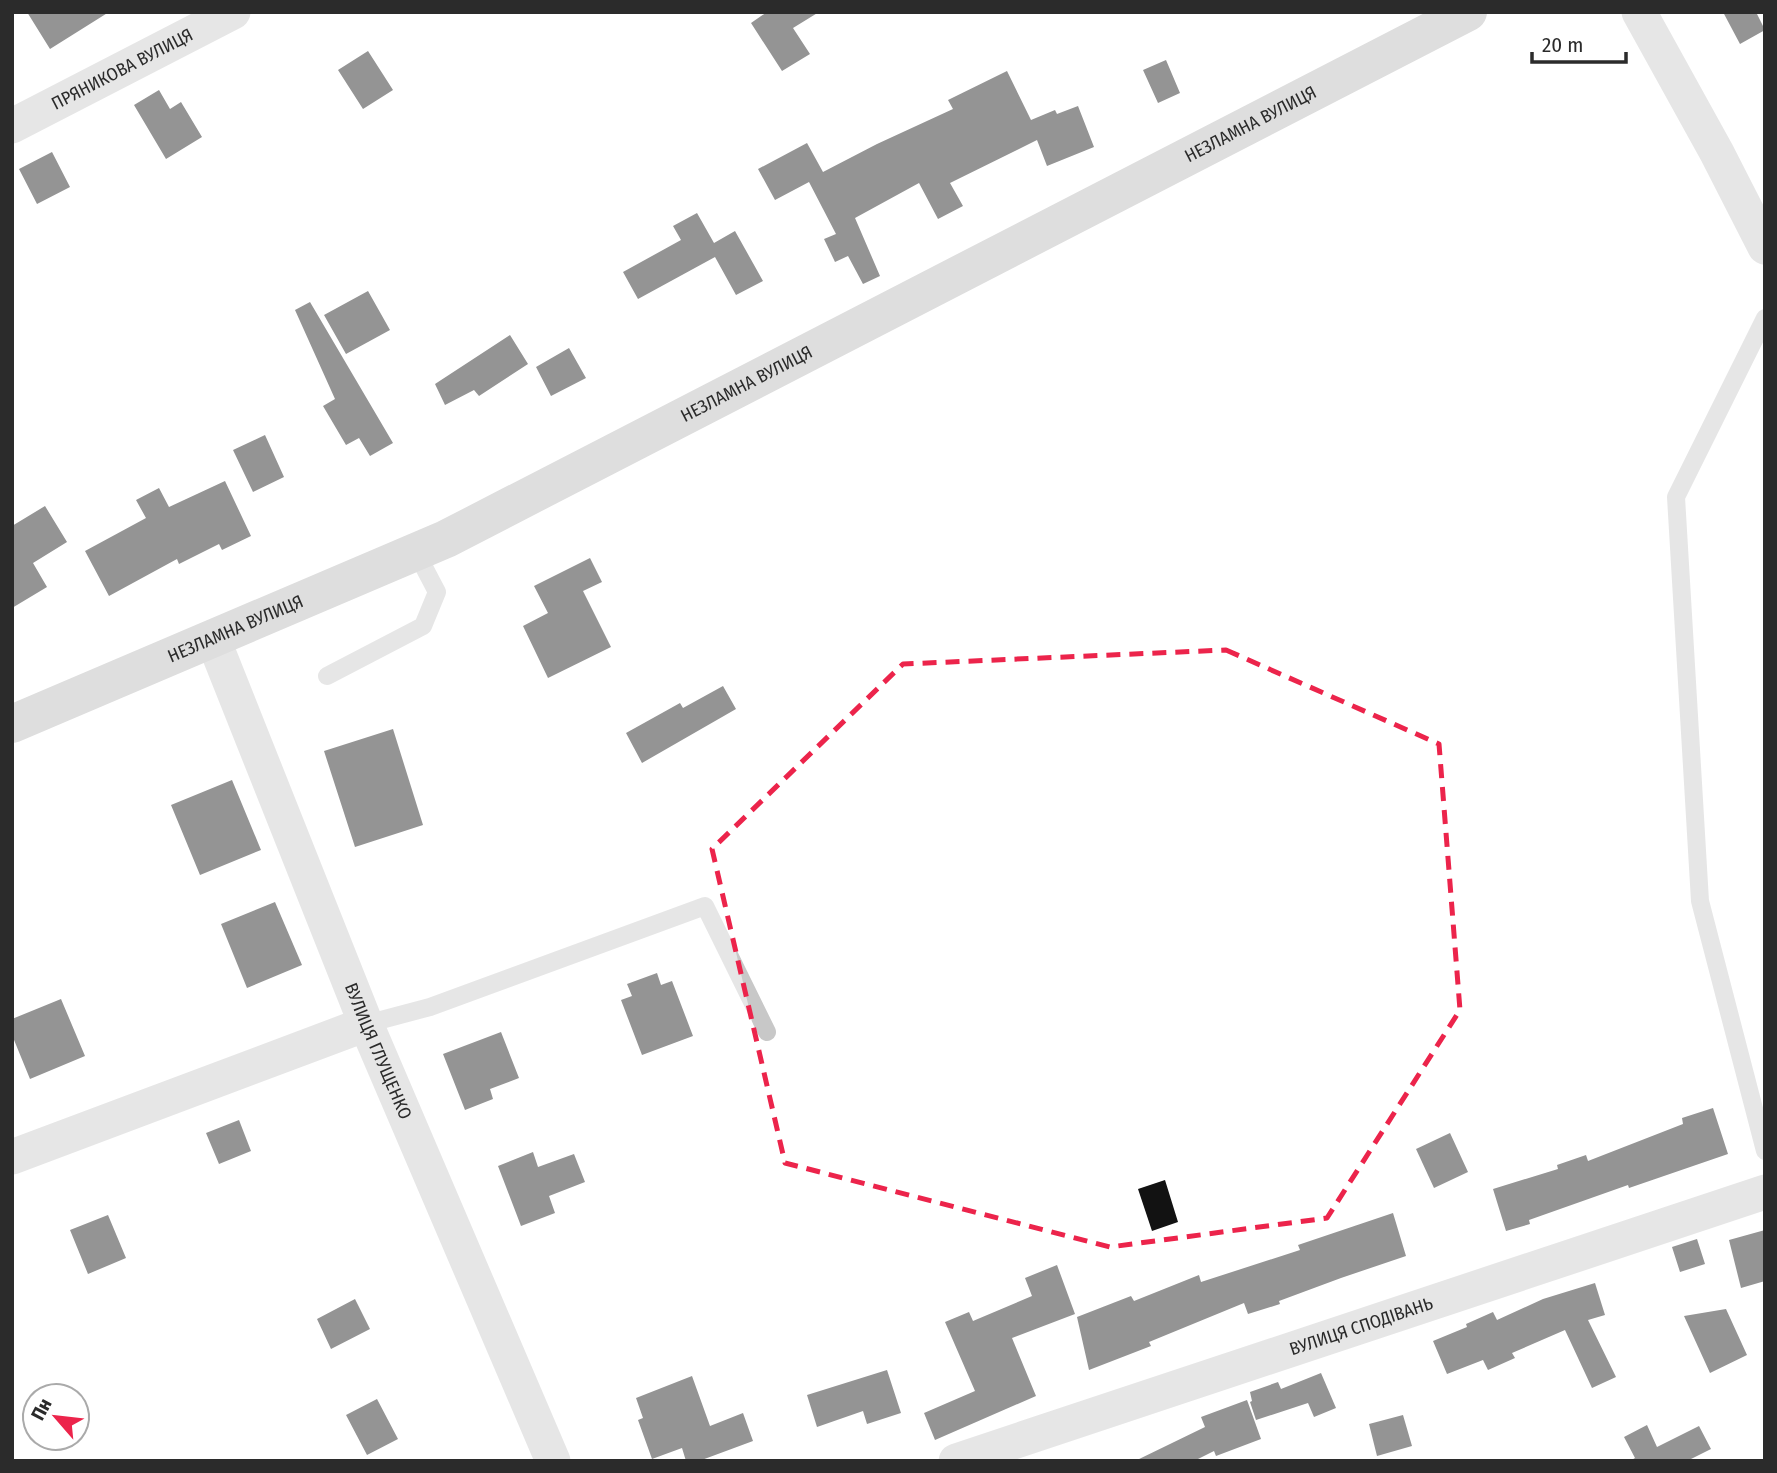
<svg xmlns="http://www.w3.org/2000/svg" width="1777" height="1473" font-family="'Fira Sans Condensed',sans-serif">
  <rect width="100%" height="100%" fill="#fff"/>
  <path fill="#121212" d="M27 12H109L50 49Z
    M767 12H819L793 28 810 54 782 71 751 23Z
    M1723 12H1756L1765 30 1740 44Z
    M368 51 393 90 363 109 338 70Z
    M1166 60 1180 93 1158 103 1143 70Z
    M1007 71 1031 120 1055 110 1057 114 1078 106 1094 147 1047 166 1037 140 950 183 963 206 938 219 919 183 855 218 880 276 863 284 848 256 835 262 824 239 836 234 809 182 775 200 758 169 807 143 823 172 877 144 953 109 948 100Z
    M159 90 170 109 181 102 202 137 166 159 134 105Z
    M52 152 70 187 37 204 19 169Z
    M697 213 714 243 735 231 763 281 736 295 715 257 638 299 623 272 681 240 673 226Z
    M368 291 390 330 346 354 324 315Z
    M310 302 393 443 370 456 359 438 346 445 323 406 335 399 295 310Z
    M510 335 528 364 479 396 474 390 445 405 435 384Z
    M569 348 586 378 551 396 536 367Z
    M265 435 284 477 253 492 233 450Z
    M225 481 251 536 222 550 219 544 179 564 177 559 109 596 85 551 146 518 136 500 159 488 169 507Z
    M45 506 67 542 33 563 47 587 12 608V526Z
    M590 558 602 582 583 591 611 647 548 678 523 626 548 613 534 586Z
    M723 686 736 709 642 763 626 733 680 703 683 708Z
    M393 729 423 825 355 847 324 751Z
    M232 780 261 850 200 875 171 805Z
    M275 902 302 965 247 988 221 924Z
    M657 973 661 985 672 981 693 1036 642 1055 621 1000 632 996 627 984Z
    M61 999 85 1056 30 1079 12 1035V1019Z
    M501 1032 519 1078 490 1089 493 1099 465 1110 443 1054Z
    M1713 1108 1728 1154 1629 1188 1628 1185 1529 1220 1530 1224 1506 1231 1493 1189 1558 1169 1557 1165 1586 1155 1588 1161 1683 1124 1682 1118Z
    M239 1120 251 1151 219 1164 206 1133Z
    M1450 1133 1468 1172 1434 1188 1416 1149Z
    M533 1152 538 1167 574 1154 585 1182 549 1196 555 1213 521 1226 498 1166Z
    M1165 1180 1178 1222 1152 1231 1138 1189Z
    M1393 1213 1406 1256 1341 1278 1279 1301 1280 1304 1248 1314 1244 1303 1149 1342 1151 1346 1089 1370 1077 1317 1131 1296 1134 1301 1199 1275 1201 1282 1300 1250 1298 1245Z
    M108 1215 126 1258 88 1274 70 1230Z
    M1765 1230V1281L1741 1288 1729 1240Z
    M1697 1239 1705 1264 1680 1272 1672 1247Z
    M1057 1265 1075 1314 1012 1338 1036 1396 935 1440 924 1413 975 1391 945 1322 969 1312 973 1321 1032 1296 1025 1278Z
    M1595 1283 1605 1315 1588 1320 1616 1377 1592 1388 1565 1330 1512 1353 1515 1358 1488 1370 1483 1360 1447 1374 1433 1341 1467 1327 1466 1324 1493 1312 1497 1320 1543 1299Z
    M355 1299 370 1329 331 1349 317 1319Z
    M1726 1309 1747 1355 1710 1373 1684 1316Z
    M887 1370 901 1413 867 1424 863 1411 817 1427 807 1395Z
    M1321 1373 1336 1408 1314 1417 1308 1403 1256 1420 1250 1402 1252 1401 1250 1392 1278 1382 1281 1389Z
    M692 1376 710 1426 743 1413 753 1441 699 1461H686L682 1448 652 1459 638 1420 643 1418 636 1398Z
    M377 1399 398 1439 367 1455 346 1415Z
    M1247 1400 1261 1439 1216 1456 1214 1451 1194 1461H1135L1205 1427 1201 1417Z
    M1403 1415 1412 1446 1377 1456 1369 1424Z
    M1647 1425 1657 1447 1699 1426 1711 1449 1687 1461H1630L1635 1458 1624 1437Z"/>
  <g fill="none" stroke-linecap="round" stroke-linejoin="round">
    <path stroke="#c8c8c8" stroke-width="18" d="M1765 318 1676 497 1700 901 1765 1151
      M327 676 423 626 437 592 416 552
      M366 1024 430 1007 705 906 767 1032"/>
    <g stroke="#c8c8c8" stroke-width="35">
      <path d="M1639 12 1717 153 1765 247"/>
      <path id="s1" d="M12 126 233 12"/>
      <path id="s2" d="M213 639 366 1024 553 1461"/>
      <path d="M12 1157 366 1024"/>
      <path id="s3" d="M956 1461 1765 1192"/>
    </g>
    <path stroke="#b5b5b5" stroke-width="38" id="s4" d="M12 724 446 539 1468 12"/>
  </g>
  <path d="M0 0H1777V1473H0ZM1226 650 1439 744 1460 1010 1327 1218 1110 1247 785 1163 712 849 903 664Z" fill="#fff" fill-opacity=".55" fill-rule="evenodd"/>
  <path fill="none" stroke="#ec244b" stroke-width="5" stroke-dasharray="14 9" stroke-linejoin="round" d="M1226 650 1439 744 1460 1010 1327 1218 1110 1247 785 1163 712 849 903 664Z"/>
  <g text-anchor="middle" stroke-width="7" stroke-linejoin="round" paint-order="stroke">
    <g font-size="18" fill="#2b2b2b" stroke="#fff">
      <text dy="6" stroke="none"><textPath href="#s1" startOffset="124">ПРЯНИКОВА ВУЛИЦЯ</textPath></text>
      <text dy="6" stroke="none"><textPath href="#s4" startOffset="1377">НЕЗЛАМНА ВУЛИЦЯ</textPath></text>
      <text dy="6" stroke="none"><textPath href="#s4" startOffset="810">НЕЗЛАМНА ВУЛИЦЯ</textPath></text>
      <text dy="6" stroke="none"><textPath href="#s4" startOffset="243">НЕЗЛАМНА ВУЛИЦЯ</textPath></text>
      <text dy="6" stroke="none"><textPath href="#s2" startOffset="444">ВУЛИЦЯ ГЛУЩЕНКО</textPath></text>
      <text dy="6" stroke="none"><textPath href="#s3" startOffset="427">ВУЛИЦЯ СПОДІВАНЬ</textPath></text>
    </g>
  </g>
  <rect width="1777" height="1473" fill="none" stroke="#2b2b2b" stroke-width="28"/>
  <g transform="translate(56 1417) rotate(298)"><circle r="33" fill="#ffffff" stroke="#aaaaaa" stroke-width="2"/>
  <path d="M0-5L12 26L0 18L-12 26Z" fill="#ec244b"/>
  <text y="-10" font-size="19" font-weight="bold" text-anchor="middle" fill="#2b2b2b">Пн</text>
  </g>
  <path d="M1532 52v10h94v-10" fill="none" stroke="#2b2b2b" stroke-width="3.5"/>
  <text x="1542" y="52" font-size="21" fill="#2b2b2b" stroke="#ffffff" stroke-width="5" paint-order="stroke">20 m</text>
</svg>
